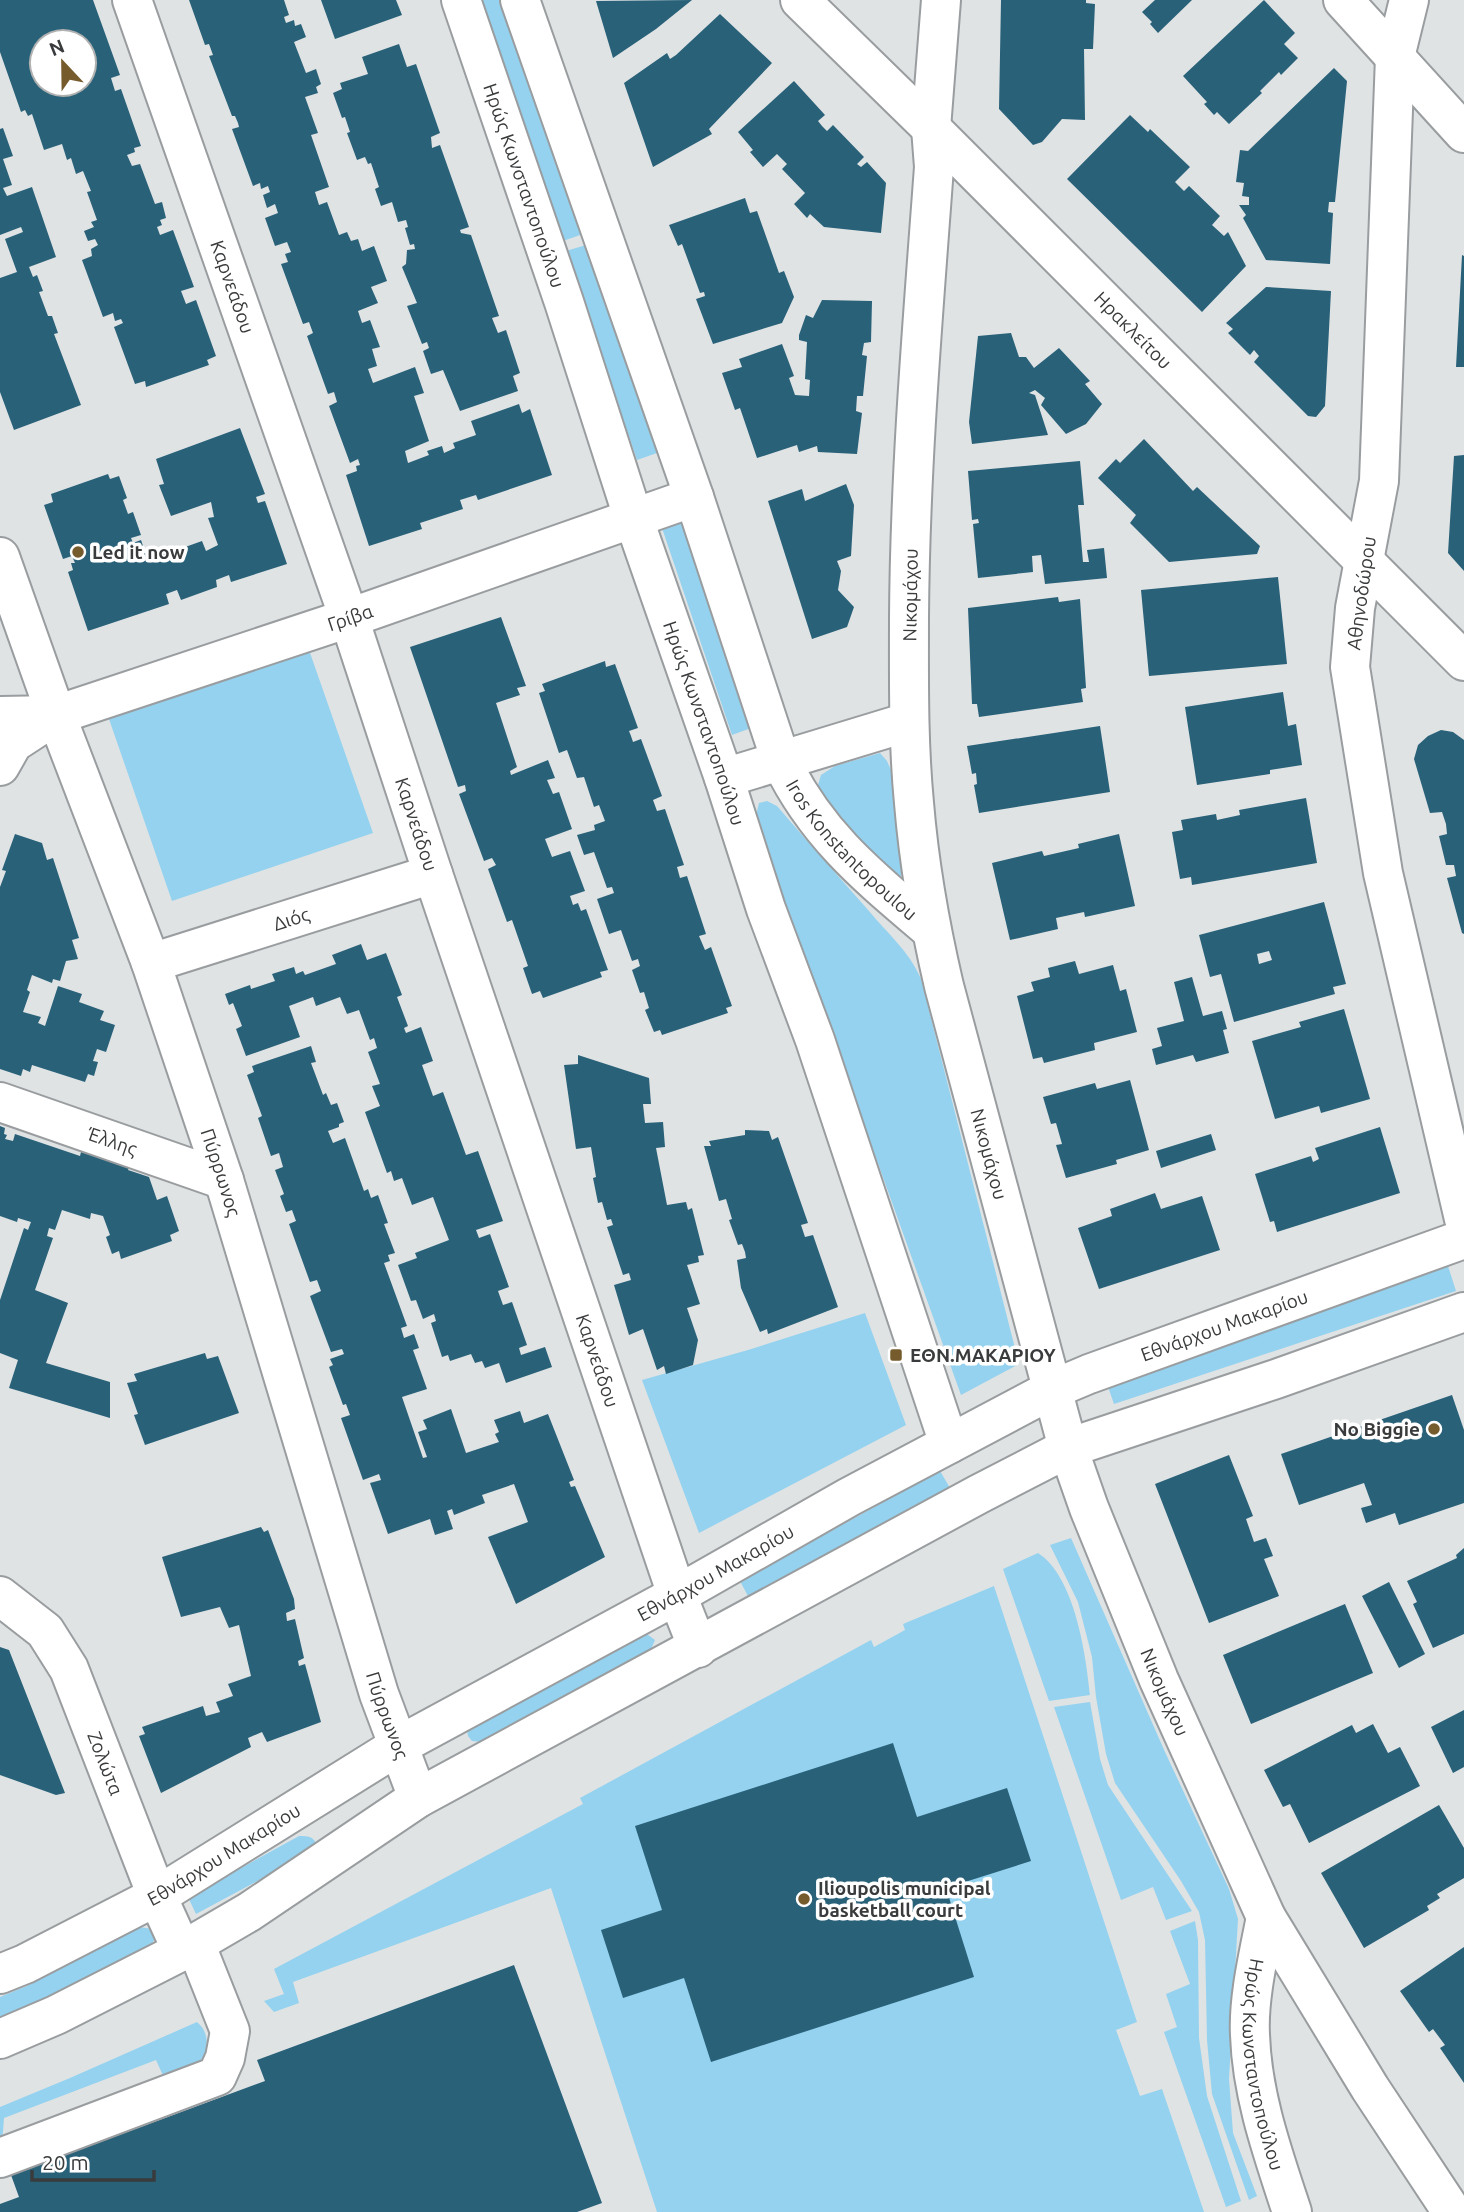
<svg xmlns="http://www.w3.org/2000/svg" width="1464" height="2212" font-family="Ubuntu,sans-serif">
  <rect width="100%" height="100%" fill="#dfe3e4"/>
  <path fill="#94d2ef" d="M481 0H503L583 234 563 241Z
    M586 245 657 453 637 460 566 251Z
    M681 522 751 728 732 735 662 528Z
    M309 650 373 833 172 901 109 719Z
    M880 753 887 761 891 770 902 866 901 876 896 879 890 876 820 792 818 785 821 775 835 766Z
    M767 801 777 806C807 841 838 876 869 911 888 934 909 951 921 979L1019 1364 961 1395 755 820 759 803Z
    M1448 1266 1456 1291 1114 1404 1106 1381Z
    M865 1313 906 1425 699 1533 642 1380 748 1350Z
    M940 1471 950 1488 749 1598 740 1581Z
    M1071 1538 1165 1752 1229 1889 1238 1919 1229 2079 1233 2133 1257 2196 1249 2200 1212 2094 1207 2040 1205 1940 1199 1912 1181 1881 1115 1783 1106 1754 1096 1697 1092 1657 1078 1602 1050 1545Z
    M1038 1553C1075 1577 1086 1655 1090 1695L1049 1701 1003 1569Z
    M994 1586 1137 2022 1116 2030 1140 2096 1162 2089 1204 2212H657L551 1888 293 1982 299 2003 274 2012 264 2001 284 1994 274 1969 583 1804 580 1798 871 1640 874 1647 905 1630 903 1624Z
    M644 1632 655 1640 648 1656 482 1742 472 1741 468 1736 467 1730Z
    M1090 1702 1100 1759 1108 1785 1192 1911 1166 1920 1153 1887 1121 1900 1054 1707Z
    M299 1836C308 1836 314 1836 317 1846L313 1851 196 1914 188 1897Z
    M1195 1921 1198 1940 1199 2038 1207 2096 1241 2201 1226 2207 1164 2032 1177 2027 1166 1994 1190 1984 1170 1931Z
    M139 1927 152 1929 157 1937 152 1943 34 2006 0 2020V1997L27 1986Z
    M197 2022C213 2035 208 2059 191 2070 184 2075 173 2077 165 2080L156 2060 4 2118 2 2144 0 2145V2107L70 2078Z"/>
  <path fill="#296179" fill-rule="evenodd" d="M0 0H93L120 75 111 78 115 91 121 89 141 146 134 148 135 152 127 155 132 166 140 164 155 204 162 202 166 218 160 220 162 225 157 227 160 235 173 230 194 287 181 291 186 304 196 300 216 356 207 360 209 365 146 387 145 381 135 384 114 327 123 323 121 319 115 321 113 313 103 317 82 260 92 256 91 249 98 245 95 239 88 241 84 231 94 227 91 222 97 220 87 192 91 191 83 171 76 174 71 158 67 160 62 144 44 150 32 114 28 116 25 110 21 112 0 52ZM42 42H84V84H42Z
    M189 0H284L289 15 284 17 286 23 294 20 295 26 301 24 306 37 294 42 306 73 316 69 321 84 316 87 318 93 305 97 318 133 311 135 329 187 315 192 319 205 327 202 339 235 347 232 351 241 358 239 362 251 374 246 387 281 371 287 378 303 358 311 362 323 370 320 380 347 372 349 377 366 368 369 373 383 415 367 424 393 414 396 429 441 405 451 408 463 429 455 427 451 442 446 444 453 455 448 453 443 476 435 471 421 519 404 522 413 530 409 552 475 478 500 476 495 460 500 463 509 420 523 422 529 369 546 346 475 357 471 356 466 360 465 358 459 350 463 329 406 337 402 334 392 328 394 307 336 313 333 309 322 303 324 281 264 288 262 285 254 291 252 287 242 275 246 265 218 278 213 275 204 267 208 263 195 270 192 268 186 261 189 260 183 253 186 232 129 239 127 238 123 235 116H232L209 56 213 55 209 44 205 45Z
    M321 0H396L402 15 335 39Z
    M692 0 656 29 613 58 596 1Z
    M1001 0H1086V3L1095 4 1093 49H1084L1085 120 1062 119 1042 142 1033 145 999 109Z
    M1155 0H1192L1158 33 1150 24 1152 22 1142 12Z
    M1264 0 1295 33 1284 44 1298 58 1281 75 1279 72 1260 91 1262 93 1229 124 1217 112 1214 115 1204 104 1207 102 1183 76Z
    M720 14 772 63 709 129 712 134 653 167 624 83 667 53 670 59 676 55Z
    M399 44 407 67 416 64 440 133 431 137 432 148 440 145 469 227 460 230 461 233 471 235 499 316 492 318 498 333 506 330 520 373 513 376 518 391 460 411 443 370 431 374 423 351 429 348 427 342 422 344 407 306 417 303 402 267 406 264 407 250 415 249 414 244 410 245 405 228 408 227 406 220 398 222 392 202 381 206 375 189 379 187 371 163 368 164 365 157 357 160 347 133 350 132 345 117 342 118 333 93 342 89 340 83 368 74 362 57Z
    M1334 68 1347 81 1335 202H1329L1328 212 1333 213 1330 264 1266 260 1243 218 1246 215 1239 205H1249V197L1242 196 1244 183 1236 182 1240 150 1248 151Z
    M794 81 825 115 818 121 822 126 827 131 833 125 864 157 857 164 861 167 867 162 886 183 881 233 824 227 810 214 807 218 794 204 805 193 782 169 787 164 777 154 763 167 750 152 753 150 738 132Z
    M1130 115 1148 132 1150 129 1190 167 1175 182 1184 191 1189 186 1220 216 1212 225 1224 236 1228 232 1246 266 1202 312 1067 179Z
    M3 128 13 156 3 159 12 185 3 188 7 196 32 187 56 257 29 267 33 277 37 275 43 291 39 292 48 316H52L58 333 54 334 81 405 14 430 0 392V278L17 272 5 239 23 232 21 227 0 235V129Z
    M745 198 750 213 757 211 779 273 784 271 794 297 782 323 713 344 696 299 705 296 704 292 700 293 682 244 678 246 669 225Z
    M1462 255 1464 256V367H1456Z
    M1266 287 1331 291 1325 406 1316 417 1308 416 1254 362 1259 356 1254 350 1250 355 1228 333 1233 329 1226 323Z
    M822 300 872 301 871 342 864 343 862 355 867 356 863 396H857L856 411 862 413 857 454 818 452 817 446 799 452 797 445 757 458 740 408 735 410 722 373 742 367 739 359 782 344 794 376 789 378 795 395 809 396 810 380 805 379 807 342 799 340V335L806 315 813 318Z
    M1011 333 1019 357H1026L1034 368 1059 348 1090 381 1085 384 1102 404 1086 424 1066 434 1041 405 1045 398 1035 390 1029 393 1035 395 1048 435 972 444 969 422 978 336Z
    M240 428 265 494 256 497 258 503 265 501 287 564 231 582 229 575 216 580 217 587 181 600 177 590 166 594 169 604 88 631 68 572 73 570 71 563H75L72 556 63 559 44 505 53 502 51 494 108 474 110 479 119 476 127 498 123 500 128 514 133 512 141 535 131 538 133 543 141 540 146 555 159 551 160 556 202 541 206 551 218 545 208 518 214 517 211 502 171 516 159 485 164 484 156 459Z
    M1144 439 1193 491 1197 487 1260 546 1257 554 1169 562 1130 523 1136 515 1098 478 1116 459 1120 463Z
    M1464 455V571L1448 553 1454 456Z
    M1080 461 1084 505H1078L1083 562H1089L1087 550 1104 548 1107 578 1045 584 1041 555 1032 556 1033 572 978 578 973 524 979 523 978 519 972 520 968 471Z
    M846 484 854 505 851 556 837 561 841 571 838 590 854 607 847 627 812 639 768 501 802 489 805 501Z
    M1278 577 1287 664 1149 676 1141 590Z
    M1058 597 1059 602 1080 599 1086 688 1081 689 1083 702 979 717 977 704H972L968 608Z
    M501 617 526 686 517 688 520 695 496 703 517 767 510 771 511 775 548 760 555 778 547 780 553 794 559 792 572 829 545 839 552 857 570 851 585 891 570 896 573 905 578 903 581 911 586 909 608 970 600 972 602 977 543 998 540 991 532 994 523 968 528 966 512 920 507 922 488 869 496 865 492 858 484 861 459 794 466 791 465 785 458 787 410 647Z
    M605 661 606 667 615 664 638 728 629 731 631 736 633 742 641 739 662 796 653 800 657 811 665 809 684 865 677 867 680 878 687 876 706 934 699 936 705 950 711 947 732 1006 726 1008 728 1013 662 1035 660 1030 654 1032 645 1010 649 1008 644 992 640 993 632 970 640 966 638 959 632 961 621 930 609 934 597 899 614 893 612 887 607 888 594 852 584 855 577 835 595 830 594 825 605 821 599 805 594 807 584 777 577 778 567 750 559 753 539 693 545 691 542 684Z
    M1283 692 1288 726 1296 724 1302 765 1270 770V774L1197 785 1185 707Z
    M1100 726 1110 792 979 813 974 785 977 784 976 773 972 774 967 746Z
    M1441 730 1453 732 1464 740V934L1462 933 1447 878 1456 876 1454 865H1446L1439 836 1447 834 1446 824 1442 812 1430 813 1414 759 1418 745 1428 736Z
    M1306 798 1317 863 1192 885 1191 877 1180 879 1172 832 1183 830 1181 820 1216 814 1217 820 1240 815 1239 810Z
    M15 834 42 843 47 860 53 858 79 938 72 940 78 959 66 961 60 981 53 979 52 983 32 975 27 990 30 992 23 1012 41 1017 38 1023 45 1026 58 986 82 994 79 1002 104 1011 100 1020 115 1025 106 1052 97 1049 93 1061 98 1062 94 1076 88 1074 85 1082 32 1065 30 1072 23 1069 21 1076 0 1069V887L6 871 2 870Z
    M1119 834 1135 906 1085 917 1084 912 1056 918 1058 929 1010 940 992 863 1042 851 1044 856 1079 848 1078 844Z
    M1324 902 1346 984 1333 987 1335 994 1234 1022 1221 974 1210 977 1199 935ZM1269 951 1272 960 1259 964 1257 954Z
    M361 944 367 960 386 953 402 995 397 997 408 1026 404 1028 406 1033 421 1027 433 1061 422 1065 433 1096 443 1092 466 1155 478 1151 503 1221 476 1230 479 1238 490 1234 509 1287 498 1291 503 1305 512 1302 527 1345 519 1348 521 1355 545 1347 552 1367 506 1383 499 1363 485 1368 482 1361 475 1363 471 1354 450 1361 448 1355 442 1357 431 1323 436 1321 434 1314 423 1319 416 1300 411 1301 398 1265 417 1258 415 1253 449 1240 433 1197 412 1205 402 1178 394 1181 391 1171 387 1173 365 1112 380 1106 372 1086 380 1084 368 1052 377 1048 374 1038 370 1040 359 1010 347 1014 340 997 316 1006 313 997 289 1006 300 1037 246 1056 236 1029 242 1026 233 1003 229 1005 225 994 250 985 251 989 275 981 272 974 294 967 296 974 303 971 305 975 336 964 332 955Z
    M1075 961 1079 974 1113 965 1120 991 1126 989 1137 1032 1094 1043 1095 1050 1044 1063 1042 1057 1033 1059 1017 996 1034 991 1031 982 1050 977 1048 968Z
    M1192 977 1203 1016 1222 1011 1227 1029 1223 1030 1229 1053 1196 1062 1193 1055 1156 1065 1152 1049 1162 1046 1157 1028 1184 1021 1174 982Z
    M1344 1009 1370 1099 1321 1113 1319 1106 1275 1119 1252 1041 1301 1027 1299 1022Z
    M311 1046 316 1062 311 1063 323 1095 326 1093 331 1105 337 1103 344 1122 339 1124V1127L328 1131 333 1143 345 1138 364 1191 368 1189 371 1198 378 1195 388 1223 384 1224 395 1253 388 1255 390 1261 384 1263 407 1326 401 1328 404 1338 414 1334 419 1348 413 1350 427 1389 402 1397 423 1458 427 1457 418 1432 427 1429 423 1420 451 1409 466 1453 499 1442 495 1434 499 1432 494 1420 520 1411 524 1423 548 1414 574 1480 569 1482 571 1487 575 1486 605 1557 516 1604 488 1537 528 1522 514 1484 482 1495 485 1503 454 1515 452 1509 447 1511 453 1529 435 1535 430 1519 388 1534 370 1483 381 1480 379 1474 363 1480 341 1418 350 1415 346 1404 343 1405 329 1367 333 1365 330 1359 344 1354 342 1349 331 1352 310 1296 321 1291 317 1280 310 1282 289 1224 296 1221 292 1210 286 1212 280 1196 284 1194 275 1170 283 1167 279 1153 271 1156 258 1118 262 1116 247 1075 254 1072 252 1066Z
    M578 1055 649 1078 651 1104H643L645 1123 663 1122 665 1147 656 1148 667 1205 686 1202 688 1210 692 1208 704 1255 698 1256 699 1262 687 1265 700 1304 687 1308 698 1340 693 1365 666 1374 664 1366 657 1370 643 1329 629 1335 614 1285 631 1280 629 1273 623 1275 607 1227 613 1225 611 1219 607 1220 602 1202 598 1203 593 1178 596 1177 591 1147 576 1149 564 1065 578 1064Z
    M1130 1080 1149 1150 1116 1160 1117 1164 1066 1178 1056 1145 1062 1144 1056 1123 1051 1124 1043 1097 1095 1083 1097 1089Z
    M0 1126 5 1128 4 1134 7 1135 5 1139 13 1141 15 1134 80 1156 81 1152 89 1154 90 1150 130 1165 128 1170 149 1177 157 1200 167 1196 179 1231 170 1235 172 1241 121 1259 119 1251 112 1254 106 1237 110 1235 103 1216 91 1213 90 1219 62 1210 55 1230 49 1228 47 1236 53 1238 35 1290 68 1303 46 1363 110 1382V1418L9 1388 18 1360 0 1353V1300L24 1228 28 1230 31 1222 18 1218 17 1222 0 1216Z
    M1380 1127 1400 1193 1277 1232 1274 1221 1270 1222 1255 1174 1311 1156 1313 1162 1319 1159 1315 1148Z
    M745 1130 769 1131 772 1140 778 1137 808 1223 801 1225 805 1237 813 1235 838 1307 768 1334 767 1329 760 1332 741 1288 737 1260 746 1258 745 1252 742 1244 738 1245 729 1220 732 1219 726 1199 719 1201 704 1146H711L709 1141 745 1135Z
    M1211 1134 1216 1150 1161 1168 1156 1151Z
    M1155 1193 1161 1209 1202 1196 1220 1250 1099 1289 1078 1228 1112 1216 1110 1209Z
    M205 1353 207 1359 218 1356 239 1413 145 1445 134 1415 138 1414 127 1383 137 1381 134 1374Z
    M1452 1395 1464 1430V1503L1399 1525 1395 1513 1366 1523 1361 1508 1372 1505 1364 1483 1299 1505 1281 1454Z
    M1229 1455 1253 1516 1246 1519 1254 1542 1266 1538 1273 1556 1264 1559 1279 1596 1209 1623 1155 1484Z
    M261 1527 264 1532 268 1530 294 1599 295 1609 286 1613 287 1621 295 1619 304 1658 298 1661 299 1666 305 1664 321 1722 267 1742 262 1732 248 1738 251 1747 161 1793 139 1736 145 1734 142 1727 203 1706 206 1716 220 1712 216 1702 233 1696 228 1684 251 1676 239 1625 229 1628 220 1607 181 1617 162 1557Z
    M1464 1548V1634L1433 1648 1413 1604 1417 1602 1407 1581 1457 1558 1456 1555Z
    M1389 1582 1425 1654 1399 1668 1362 1596Z
    M1345 1604 1373 1673 1251 1724 1223 1655Z
    M0 1647 9 1650 65 1793 56 1795 0 1775Z
    M1464 1710V1767L1453 1773 1431 1727Z
    M1373 1724 1388 1753 1400 1747 1420 1786 1309 1843 1290 1804 1283 1807 1264 1770 1352 1725 1356 1733Z
    M893 1743 917 1817 1007 1788 1031 1861 946 1888 974 1977 711 2062 684 1978 623 1998 601 1930 662 1910 635 1826Z
    M1439 1805 1464 1848V1878L1437 1894 1440 1898 1427 1906 1429 1910 1364 1948 1321 1873Z
    M1464 1947V2083L1440 2048 1445 2045 1433 2029 1429 2032 1400 1991Z
    M514 1965 602 2203 577 2212H0V2204L19 2197 11 2175 265 2081 257 2060Z"/>
  <g fill="none" stroke-linecap="round" stroke-linejoin="round">
    <defs>
      <g id="minor">
        <path id="s1" d="M132 0 349 618 433 874 677 1595 698 1648"/>
        <path id="s2" d="M461 0 564 302 633 517 724 778 766 909 815 1040 949 1444"/>
        <path id="s3" d="M520 0 694 497 781 761C817 836 870 878 931 930"/>
        <path id="s4" d="M800 0 931 128 1464 661"/>
        <path id="s5" d="M941 0 931 128 934 167C923 317 910 467 909 617 909 679 908 741 914 803 919 864 930 926 944 986L1068 1448 1089 1508 1159 1680 1266 1917 1370 2088 1452 2212"/>
        <path d="M1343 0 1464 133"/>
        <path d="M1409 0 1395 57 1379 481 1355 608 1350 667 1383 873 1464 1219"/>
        <path id="s6" d="M0 557 56 715 151 963 224 1180 379 1694 418 1798"/>
        <path id="s7" d="M0 716 56 715 349 618 694 497"/>
        <path d="M0 766 13 743 56 715"/>
        <path d="M724 778 908 722"/>
        <path id="s8" d="M151 963 433 874"/>
        <path id="s9" d="M0 1102 224 1180"/>
        <path id="s10" d="M0 1596 45 1631 69 1669 157 1896 182 1951"/>
        <path id="s11" d="M1266 1917C1259 1953 1248 1998 1250 2035 1252 2096 1273 2154 1292 2212"/>
        <path id="s12" d="M0 1974 25 1964 157 1896 398 1746 677 1595 849 1497 1051 1390 1089 1374 1464 1239"/>
        <path d="M0 2039 56 2015 182 1951 249 1912 418 1798 979 1494 1068 1448 1276 1379 1464 1312"/>
        <path d="M0 2158 217 2076 225 2058 230 2031 195 1943"/>
      </g>
    </defs>
    <use href="#minor" stroke="#9a9d9f" stroke-width="42"/>
    <use href="#minor" stroke="#fff" stroke-width="38"/>
  </g>
  <g fill="#765b2d" stroke="#fff" stroke-width="2.5">
    <circle cx="78" cy="552" r="7"/>
    <rect x="889" y="1348" width="14" height="14" rx="3.5"/>
    <circle cx="1434" cy="1429" r="7"/>
    <circle cx="804" cy="1899" r="7"/>
  </g>
  <g text-anchor="middle" stroke-width="7" stroke-linejoin="round" paint-order="stroke">
    <g font-size="19" fill="#393b3c" stroke="#fff">
      <text dy="7" stroke="none"><textPath href="#s2" startOffset="196">Ηρώς Κωνσταντοπούλου</textPath></text>
      <text dy="7" stroke="none"><textPath href="#s1" startOffset="304">Καρνεάδου</textPath></text>
      <text dy="7" stroke="none"><textPath href="#s4" startOffset="469">Ηρακλείτου</textPath></text>
      <text transform="translate(1361 593) rotate(-82)" y="7">Αθηνοδώρου</text>
      <text transform="translate(910 595) rotate(-89)" y="7">Νικομάχου</text>
      <text dy="7" stroke="none"><textPath href="#s7" startOffset="366">Γρίβα</textPath></text>
      <text dy="7" stroke="none"><textPath href="#s2" startOffset="763">Ηρώς Κωνσταντοπούλου</textPath></text>
      <text dy="7" stroke="none"><textPath href="#s1" startOffset="872">Καρνεάδου</textPath></text>
      <text dy="7" stroke="none"><textPath href="#s3" startOffset="919">Iros Konstantopoulou</textPath></text>
      <text dy="7" stroke="none"><textPath href="#s8" startOffset="147">Διός</textPath></text>
      <text dy="7" stroke="none"><textPath href="#s9" startOffset="119">Έλλης</textPath></text>
      <text dy="7" stroke="none"><textPath href="#s5" startOffset="1164">Νικομάχου</textPath></text>
      <text dy="7" stroke="none"><textPath href="#s6" startOffset="654">Πύρρωνος</textPath></text>
      <text dy="7" stroke="none"><textPath href="#s12" startOffset="1388">Εθνάρχου Μακαρίου</textPath></text>
      <text dy="7" stroke="none"><textPath href="#s1" startOffset="1438">Καρνεάδου</textPath></text>
      <text dy="7" stroke="none"><textPath href="#s12" startOffset="821">Εθνάρχου Μακαρίου</textPath></text>
      <text dy="7" stroke="none"><textPath href="#s5" startOffset="1731">Νικομάχου</textPath></text>
      <text dy="7" stroke="none"><textPath href="#s6" startOffset="1222">Πύρρωνος</textPath></text>
      <text dy="7" stroke="none"><textPath href="#s10" startOffset="203">Ζολώτα</textPath></text>
      <text dy="7" stroke="none"><textPath href="#s12" startOffset="254">Εθνάρχου Μακαρίου</textPath></text>
      <text dy="7" stroke="none"><textPath href="#s11" startOffset="150">Ηρώς Κωνσταντοπούλου</textPath></text>
    </g>
    <g font-size="19" font-weight="bold" fill="#393b3c" stroke="#fff" text-anchor="start">
      <text x="92" y="559">Led it now</text>
      <text x="910" y="1362">ΕΘΝ.ΜΑΚΑΡΙΟΥ</text>
      <text x="1420" y="1436" text-anchor="end">Νο Biggie</text>
      <text x="818" y="1895">Ilioupolis municipal<tspan x="818" dy="22">basketball court</tspan></text>
    </g>
  </g>
  <g transform="translate(63 63) rotate(338)"><circle r="33" fill="#ffffff" stroke="#b0b1b1" stroke-width="2"/>
  <path d="M0-5L12 26L0 18L-12 26Z" fill="#765b2d"/>
  <text y="-10" font-size="19" font-weight="bold" text-anchor="middle" fill="#393b3c">N</text>
  </g>
  <path d="M32 2170v10h122v-10" fill="none" stroke="#393b3c" stroke-width="3.5"/>
  <text x="42" y="2170" font-size="21" fill="#393b3c" stroke="#ffffff" stroke-width="5" paint-order="stroke">20 m</text>
</svg>
